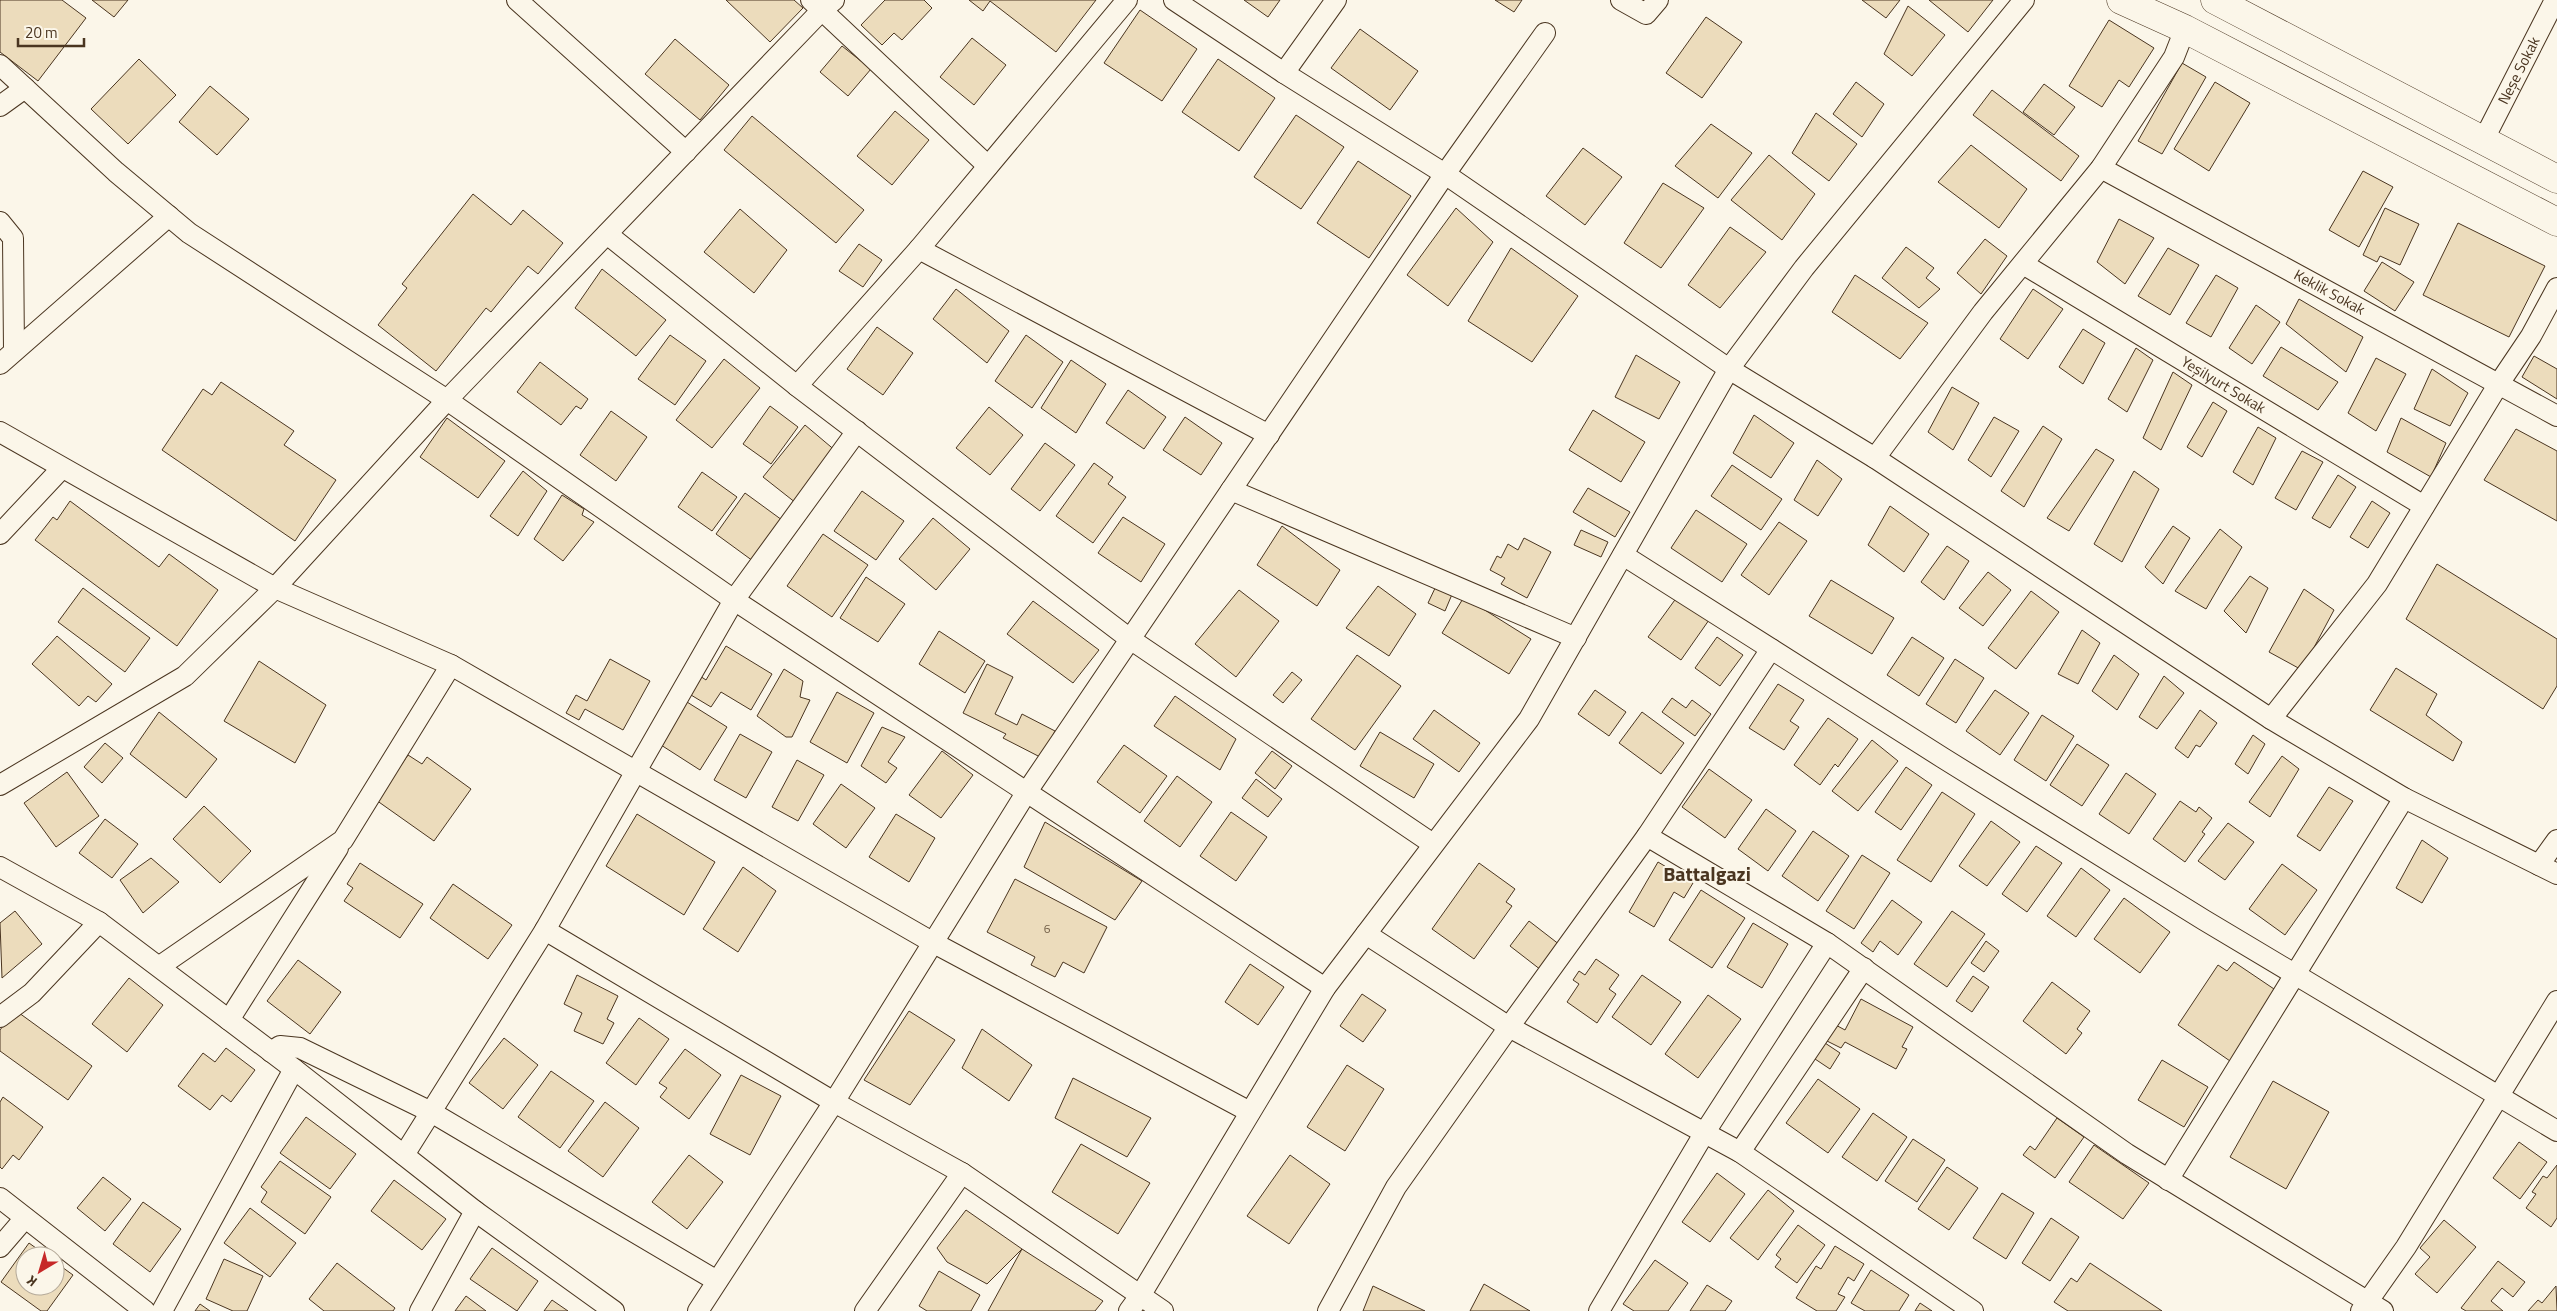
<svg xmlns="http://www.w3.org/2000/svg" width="2557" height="1311" font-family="'Titillium Web',sans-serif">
  <rect width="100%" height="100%" fill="#fbf6e9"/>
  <path fill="#ecdcbc" stroke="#4a3520" d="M0 0H62L86 18 38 81 0 52Z
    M92 0H128L114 17Z
    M726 0H794L803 8 770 42Z
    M885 0H924L932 8 902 40 894 33 882 45 861 25Z
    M969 0H1096L1056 52 990 1 983 11Z
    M1244 0H1280L1268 17Z
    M1495 0H1522L1514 12Z
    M1862 0H1900L1886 18Z
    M1929 0H1993L1968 32Z
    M1908 6 1945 35 1912 76 1884 54Z
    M1140 10 1197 49 1162 101 1104 63Z
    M1706 17 1742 42 1702 98 1666 73Z
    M2109 20 2154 48 2129 87 2119 80 2102 107 2069 86Z
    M1360 29 1418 71 1390 110 1331 68Z
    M972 38 1006 65 974 105 940 77Z
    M675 39 729 85 700 120 645 74Z
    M842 46 871 69 848 96 820 72Z
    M139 59 176 95 128 144 91 109Z
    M1218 59 1275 98 1239 151 1182 112Z
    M2182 63 2206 77 2162 154 2138 141Z
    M1856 82 1884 104 1862 137 1833 114Z
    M2215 82 2250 103 2209 171 2174 149Z
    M2044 84 2075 107 2054 135 2023 112Z
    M210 86 249 119 217 155 179 122Z
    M1992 90 2079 156 2061 181 1973 115Z
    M895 111 929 140 892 185 857 156Z
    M1816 113 1857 144 1829 181 1792 153Z
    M1296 115 1344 147 1301 209 1254 177Z
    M752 116 864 210 836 243 724 150Z
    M1711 124 1752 153 1718 198 1675 166Z
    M1971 145 2027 189 1999 228 1938 182Z
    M1583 148 1622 177 1585 225 1546 196Z
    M1769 155 1815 194 1782 240 1731 200Z
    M1358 161 1411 196 1369 258 1317 223Z
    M2363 171 2393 187 2359 247 2329 230Z
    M1663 183 1704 208 1661 268 1624 243Z
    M473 194 511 225 523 210 563 243 538 274 528 266 491 312 486 308 436 371 378 325 407 288 402 284Z
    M1456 208 1493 242 1448 306 1407 275Z
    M2385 208 2419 224 2400 265 2380 256 2377 262 2363 255Z
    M740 209 787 250 754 293 704 252Z
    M2119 219 2154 238 2125 284 2097 262Z
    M2458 223 2545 266 2509 337 2423 295Z
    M1730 227 1766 252 1720 308 1688 285Z
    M1985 239 2007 256 1981 294 1957 273Z
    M859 244 882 260 863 287 839 271Z
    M1906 247 1934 268 1926 278 1940 289 1919 308 1882 278Z
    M1511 248 1578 296 1532 362 1468 321Z
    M2168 248 2199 265 2170 315 2138 296Z
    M2382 262 2414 282 2395 311 2364 291Z
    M602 269 666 320 636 356 575 308Z
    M1855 275 1928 323 1900 359 1832 312Z
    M2216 275 2238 288 2211 337 2186 323Z
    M956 289 1009 331 987 363 933 319Z
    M2033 289 2063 309 2028 359 2000 339Z
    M2299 299 2363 337 2346 372 2286 324Z
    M2256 305 2280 322 2252 364 2229 348Z
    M877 327 913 353 883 395 847 369Z
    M2083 329 2105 343 2083 384 2059 367Z
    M670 335 706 361 675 405 638 379Z
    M1026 335 1063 362 1032 408 995 381Z
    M2281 347 2338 382 2318 410 2263 376Z
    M2136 348 2153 360 2127 412 2108 399Z
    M1636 355 1680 382 1659 419 1615 397Z
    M2534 356 2557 369V399L2522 377Z
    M2376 358 2406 374 2376 431 2348 413Z
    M724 359 760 388 712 448 676 420Z
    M1071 360 1106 384 1076 433 1041 408Z
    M540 362 588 399 581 409 576 406 561 425 517 392Z
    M2432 369 2468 393 2450 426 2414 409Z
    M2173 372 2192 385 2161 450 2143 438Z
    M221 382 294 431 284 445 336 480 295 541 162 450 203 389 212 395Z
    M1952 387 1979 403 1953 450 1928 432Z
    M1128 390 1166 417 1144 449 1106 423Z
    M2213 402 2227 411 2202 457 2187 447Z
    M770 406 798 427 771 464 743 444Z
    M989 407 1023 435 990 475 956 448Z
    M1593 410 1645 442 1621 482 1569 450Z
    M611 411 647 437 616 481 580 455Z
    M1754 415 1794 443 1771 478 1733 453Z
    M1185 417 1222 443 1201 475 1163 450Z
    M1994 417 2019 431 1991 477 1968 460Z
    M447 418 505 461 478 498 420 457Z
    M2401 418 2446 443 2431 477 2387 452Z
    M805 425 837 452 796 503 763 477Z
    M2043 426 2062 439 2024 507 2001 491Z
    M2258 427 2276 438 2253 485 2233 472Z
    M2516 429 2557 451V521L2484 480Z
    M1045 443 1075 465 1040 511 1011 489Z
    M2096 449 2114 460 2069 531 2047 518Z
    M2302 451 2323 462 2296 510 2275 498Z
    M1817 460 1842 479 1818 516 1794 500Z
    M1094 463 1113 477 1108 484 1126 497 1093 543 1056 516Z
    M1732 465 1782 499 1761 530 1711 496Z
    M523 471 547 491 518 536 490 516Z
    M2134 471 2159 489 2122 562 2094 544Z
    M702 472 737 497 712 531 678 507Z
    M2338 475 2356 487 2330 528 2312 518Z
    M1588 488 1630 512 1615 537 1573 512Z
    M862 491 904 521 876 560 834 531Z
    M745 493 782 520 753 561 716 534Z
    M562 495 584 509 582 515 594 522 563 561 534 539Z
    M70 501 159 567 169 554 218 590 177 646 35 540 53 517 57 520Z
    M2372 501 2390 513 2368 548 2350 537Z
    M1890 506 1929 534 1904 572 1868 545Z
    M1696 510 1747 544 1722 582 1671 548Z
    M1123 517 1165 544 1141 582 1098 553Z
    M933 518 970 549 936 590 899 559Z
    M1779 522 1807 541 1769 595 1741 575Z
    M1282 526 1340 570 1317 606 1257 565Z
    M2173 526 2190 538 2163 584 2145 567Z
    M2220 529 2242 547 2206 609 2175 591Z
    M1581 530 1608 542 1601 557 1574 545Z
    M823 534 868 565 832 617 787 586Z
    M1524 538 1551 552 1527 598 1501 584 1505 578 1490 570 1497 556 1501 558 1508 544 1518 550Z
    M1947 546 1969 561 1944 600 1921 582Z
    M2437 564 2557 639V686L2543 709 2406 619Z
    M1988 572 2011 590 1983 626 1959 608Z
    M2250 576 2268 588 2246 633 2224 611Z
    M866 577 905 604 878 642 840 618Z
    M1831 580 1894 618 1872 654 1809 616Z
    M1437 584 1453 592 1445 611 1428 603Z
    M1378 586 1416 614 1389 656 1346 628Z
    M83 588 150 638 125 672 58 622Z
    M2304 589 2334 610 2302 670 2269 652Z
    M1239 590 1279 621 1236 677 1195 644Z
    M2031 591 2059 612 2016 669 1988 648Z
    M1464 597 1531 639 1509 674 1442 633Z
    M1677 597 1709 620 1681 660 1648 637Z
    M1033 601 1099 650 1073 683 1007 634Z
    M2082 630 2100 643 2078 684 2058 674Z
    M939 631 985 661 965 693 919 664Z
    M57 636 112 684 96 702 88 696 79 706 32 664Z
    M1717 637 1743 655 1720 686 1695 668Z
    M1912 637 1944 658 1919 696 1887 675Z
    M726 646 772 674 751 710 721 692 711 707 686 692 697 674 706 680Z
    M1357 655 1401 686 1355 750 1311 719Z
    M2114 655 2139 674 2117 710 2092 691Z
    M610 659 650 681 623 730 585 709 579 720 566 713 576 695 587 701Z
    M1955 659 1984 678 1956 723 1926 704Z
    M259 661 326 705 295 763 224 721Z
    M987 664 1013 677 995 714 1017 725 1022 714 1055 731 1042 758 1003 738 1006 734 963 713Z
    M2396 668 2437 694 2426 715 2462 742 2453 761 2370 710Z
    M784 669 803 681 800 697 810 700 792 737H786L757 716Z
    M1292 672 1302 680 1283 703 1273 695Z
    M2164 676 2184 693 2157 729 2139 717Z
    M1778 684 1804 700 1790 721 1799 727 1784 750 1749 728Z
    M1595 690 1626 712 1609 736 1578 714Z
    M1995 690 2029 713 2000 755 1966 731Z
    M837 692 874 713 847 763 810 742Z
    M1175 696 1236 739 1220 770 1154 726Z
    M1672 698 1686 708 1692 700 1711 714 1695 736 1662 712Z
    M687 702 727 727 700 770 661 745Z
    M1434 710 1480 743 1459 772 1413 739Z
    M2200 710 2217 723 2200 747 2196 745 2188 758 2175 748Z
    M159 712 217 759 186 798 130 754Z
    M1642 712 1684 743 1661 774 1619 743Z
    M2042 715 2074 736 2046 781 2014 760Z
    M1828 718 1858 739 1838 767 1835 764 1820 785 1794 765Z
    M882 727 905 737 888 762 897 768 886 783 861 766Z
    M1380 732 1434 764 1414 798 1360 766Z
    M740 734 772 752 746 798 714 780Z
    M2253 735 2265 744 2248 774 2235 764Z
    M1872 740 1898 761 1858 811 1832 791Z
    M105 743 123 758 102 783 84 767Z
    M2077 744 2109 765 2082 806 2050 785Z
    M1124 745 1167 776 1140 813 1097 782Z
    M942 751 973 775 941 818 909 795Z
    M1272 751 1292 766 1275 789 1255 773Z
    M408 755 422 764 427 757 471 789 434 841 376 800Z
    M2282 756 2299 769 2270 817 2249 802Z
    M797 760 824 775 798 821 772 807Z
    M1906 767 1932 785 1901 830 1875 812Z
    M1709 769 1752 800 1725 838 1682 807Z
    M67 772 99 816 56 847 24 803Z
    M2126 773 2156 794 2129 834 2099 814Z
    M1177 776 1212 802 1180 847 1144 821Z
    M1256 779 1282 799 1268 817 1242 798Z
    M841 784 875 808 846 848 813 824Z
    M2329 787 2353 801 2320 851 2297 836Z
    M1942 792 1975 814 1931 882 1897 860Z
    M2180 801 2196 812 2199 807 2212 818 2202 832 2205 834 2185 862 2153 839Z
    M204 806 251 851 220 883 173 839Z
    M1766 809 1796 831 1768 871 1738 849Z
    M1231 812 1267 837 1236 881 1200 856Z
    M637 814 715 862 684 915 606 866Z
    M896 814 935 838 909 882 869 857Z
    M105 819 138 844 112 878 79 853Z
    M1991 821 2020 842 1987 886 1959 866Z
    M1045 822 1142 881 1115 920 1024 867Z
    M2228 823 2254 842 2225 880 2198 861Z
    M1813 831 1849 856 1818 901 1782 876Z
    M2422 840 2448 858 2422 903 2396 888Z
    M2036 846 2062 863 2027 912 2002 894Z
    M1862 855 1890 873 1854 929 1826 911Z
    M151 858 179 882 143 913 120 880Z
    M1658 862 1693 883 1684 898 1674 892 1654 927 1629 912Z
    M360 863 423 904 400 938 344 901 353 888 347 884Z
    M1479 863 1515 889 1506 902 1512 906 1474 959 1432 929Z
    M2282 864 2317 890 2285 935 2249 909Z
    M743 867 776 891 738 952 703 929Z
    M2081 868 2110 890 2076 937 2047 916Z
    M1015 879 1107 927 1084 973 1063 962 1055 977 1031 965 1035 957 987 932Z
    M453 884 512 925 488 959 430 918Z
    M1701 890 1745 918 1712 968 1669 940Z
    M2124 898 2170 932 2140 973 2094 939Z
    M1892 900 1922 922 1898 955 1880 941 1873 952 1861 943Z
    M15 911 42 944 2 978 0 923Z
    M1952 911 1985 934 1947 987 1914 964Z
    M1529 921 1560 945 1541 970 1510 946Z
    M1753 923 1788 944 1762 988 1727 967Z
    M1986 941 1999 951 1984 972 1971 963Z
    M1596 959 1619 975 1609 989 1616 994 1597 1023 1567 1002 1579 984 1573 980 1579 971 1585 975Z
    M298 960 341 992 310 1034 267 1001Z
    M2234 962 2277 991 2230 1061 2178 1025 2218 965 2227 971Z
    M1250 964 1284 987 1258 1025 1225 1002Z
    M577 975 618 996 607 1019 614 1023 603 1044 574 1031 582 1013 564 1004Z
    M1642 975 1681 1002 1651 1045 1612 1017Z
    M1973 976 1989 987 1972 1012 1956 1001Z
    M129 978 163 1005 127 1052 92 1024Z
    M2052 982 2090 1011 2077 1029 2082 1033 2066 1054 2023 1021Z
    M1362 994 1386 1010 1363 1042 1340 1026Z
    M1708 995 1741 1019 1698 1078 1665 1054Z
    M1861 999 1913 1027 1902 1047 1907 1049 1896 1069 1845 1042 1841 1048 1823 1039 1832 1023 1845 1030Z
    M15 1010 92 1066 68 1100 0 1051V1030Z
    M909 1011 955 1040 910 1105 864 1080Z
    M639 1018 669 1039 636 1085 606 1063Z
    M982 1029 1032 1065 1009 1101 962 1068Z
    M504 1038 538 1065 503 1109 469 1083Z
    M1822 1041 1840 1053 1830 1069 1812 1057Z
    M226 1048 255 1070 231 1102 222 1095 210 1110 178 1086 203 1053 215 1062Z
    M685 1049 721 1075 689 1119 660 1097 667 1088 659 1083Z
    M2162 1060 2208 1087 2184 1127 2138 1100Z
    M1347 1065 1384 1089 1345 1151 1307 1127Z
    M551 1071 594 1101 560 1148 518 1117Z
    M741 1075 781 1096 750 1155 710 1134Z
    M1073 1078 1151 1118 1127 1157 1055 1118Z
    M1818 1079 1860 1109 1828 1153 1786 1123Z
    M2273 1081 2329 1112 2286 1189 2230 1157Z
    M3 1097 43 1127 19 1160 13 1155 2 1169 0 1167V1102Z
    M605 1102 639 1128 603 1177 568 1151Z
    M1873 1113 1907 1137 1877 1181 1842 1157Z
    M306 1117 356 1154 330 1189 280 1153Z
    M2057 1118 2084 1137 2055 1178 2023 1155 2030 1146 2035 1150Z
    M1913 1139 1945 1160 1917 1202 1885 1181Z
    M2519 1142 2547 1162 2520 1199 2493 1178Z
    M1081 1144 1150 1183 1118 1234 1052 1192Z
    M2094 1145 2149 1183 2123 1219 2069 1182Z
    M689 1155 723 1182 687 1229 652 1202Z
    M1290 1155 1330 1184 1289 1244 1247 1216Z
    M280 1161 331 1197 305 1234 261 1202 267 1192 261 1187Z
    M2557 1165V1218L2551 1227 2526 1208 2536 1194 2532 1192 2543 1176 2547 1178Z
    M1947 1167 1978 1188 1949 1230 1918 1209Z
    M1717 1173 1745 1194 1710 1242 1682 1222Z
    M103 1177 131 1199 105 1231 77 1208Z
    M394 1180 446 1219 422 1250 371 1211Z
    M1768 1190 1794 1211 1758 1260 1730 1238Z
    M2002 1193 2034 1213 2006 1259 1973 1238Z
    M143 1202 181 1229 150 1272 113 1244Z
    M250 1208 296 1243 270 1277 224 1243Z
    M966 1210 1022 1249 987 1284 947 1262 937 1248Z
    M2051 1218 2079 1237 2050 1281 2022 1263Z
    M2444 1220 2476 1247 2437 1293 2415 1274 2430 1257 2420 1248Z
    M1798 1225 1825 1245 1797 1283 1775 1267 1781 1259 1776 1255Z
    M29 1243 47 1256H25V1286H55V1262L73 1275 47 1311H41L1 1282Z
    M1835 1246 1864 1264 1854 1281 1848 1277 1838 1294 1845 1297 1836 1311H1817L1796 1298 1816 1266 1821 1269Z
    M492 1248 538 1281 517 1311 470 1279Z
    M1022 1249 1103 1301 1095 1311H988Z
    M224 1259 263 1276 247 1311H233L206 1299Z
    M1655 1260 1688 1283 1668 1311H1634L1623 1304Z
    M2498 1261 2525 1282 2513 1297 2502 1288 2491 1301 2503 1311H2466L2461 1308Z
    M337 1263 395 1308 393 1311H324L309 1299Z
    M2090 1263 2162 1311H2068L2054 1302 2071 1278 2077 1282Z
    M1871 1270 1909 1295 1899 1311H1865L1851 1303Z
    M939 1271 980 1295 971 1311H927L919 1306Z
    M1484 1284 1530 1311H1470Z
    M1707 1285 1732 1301 1725 1311H1690Z
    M1373 1286 1425 1311H1363Z
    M2556 1286 2557 1311H2528L2538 1300 2542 1303Z
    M466 1296 486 1311H455Z
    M552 1300 568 1311H544Z
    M1920 1303 1932 1311H1915Z
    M200 1304 210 1311H195Z"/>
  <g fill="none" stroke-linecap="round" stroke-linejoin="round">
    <defs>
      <g id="minor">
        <path d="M517 0 686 152"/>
        <path d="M811 0 988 166"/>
        <path d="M1174 0 1284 73 1445 174 1729 369 1875 458 2271 719 2404 798 2557 874"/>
        <path d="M1621 0 1646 14 1658 0"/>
        <path d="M0 65 116 172 189 233 447 400 734 600 1325 988"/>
        <path d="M1284 73 1336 0"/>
        <path d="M0 106 25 88"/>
        <path id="s1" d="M2483 141 2555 0"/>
        <path id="s2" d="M2101 168 2557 416"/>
        <path d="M0 222 13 238 14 351"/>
        <path d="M607 234 797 386 1130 639 1433 844"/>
        <path d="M919 249 1269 435"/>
        <path id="s3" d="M2023 264 2424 506"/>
        <path d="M0 364 169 216"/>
        <path d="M797 386 919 249 1127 0"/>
        <path d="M0 432 275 588 451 665 932 942 1250 1112"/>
        <path d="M1875 458 1983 312 2101 168 2174 57 2185 29"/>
        <path d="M1231 490 1576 638"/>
        <path d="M0 534 62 468"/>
        <path d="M1623 555 1943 758 2204 920 2557 1131"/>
        <path d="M2271 719 2377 584 2498 385 2531 336 2557 288"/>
        <path d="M0 785 185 676 275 588 447 400 822 10 834 0"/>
        <path d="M1647 836 1827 943 2127 1154 2383 1311"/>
        <path d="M2539 865 2557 840"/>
        <path d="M0 867 99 922 294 1069 475 1211 614 1311"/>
        <path d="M545 930 834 1102 962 1173 1163 1311"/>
        <path d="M1366 934 1509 1027 1740 1152 1973 1311"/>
        <path d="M160 966 343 840 451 665"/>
        <path d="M0 1017 32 993 99 922"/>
        <path d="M229 1020 338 848"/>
        <path d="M271 1052 280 1046 300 1048 431 1112 717 1281"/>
        <path d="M1740 1152 1864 968"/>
        <path d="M404 1155 545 930 734 600 857 431"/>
        <path d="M2168 1180 2404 798"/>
        <path d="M0 1198 145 1311"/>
        <path d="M0 1247 25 1218"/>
        <path d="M162 1311 294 1069"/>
        <path d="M420 1311 475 1211"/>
        <path d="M698 1311 834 1102 1026 793 1445 174 1545 33"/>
        <path d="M865 1311 962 1173"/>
        <path d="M1129 1311 1140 1296 1325 988 1529 719 1729 369 1804 268 2024 0"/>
        <path d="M1328 1311 1396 1187 1509 1027 1647 836 1771 649"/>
        <path d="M1599 1311 1705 1132 1827 943"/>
        <path d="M2361 1311 2406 1247 2557 1001"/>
      </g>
      <path id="primary" d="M2121 0 2185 29 2557 222
        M2215 0 2557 179"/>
    </defs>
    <use href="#minor" stroke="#4a3520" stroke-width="22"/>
    <use href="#primary" stroke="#4a3520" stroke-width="29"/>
    <use href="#minor" stroke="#fbf6e9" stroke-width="20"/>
    <use href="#primary" stroke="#fbf6e9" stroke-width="28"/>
  </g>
  <g text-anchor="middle" stroke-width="4" stroke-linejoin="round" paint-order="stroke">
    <g font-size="12" fill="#725f47">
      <text x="1047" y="933">6</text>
    </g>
    <g font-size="15" fill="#4a3520" stroke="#fbf6e9">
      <text dy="5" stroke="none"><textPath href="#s1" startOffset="79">Neşe Sokak</textPath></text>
      <text dy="5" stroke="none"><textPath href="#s2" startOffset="260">Keklik Sokak</textPath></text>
      <text dy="5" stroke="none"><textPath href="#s3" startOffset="234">Yeşilyurt Sokak</textPath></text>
    </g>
    <g font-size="20" font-weight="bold" fill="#4a3520" stroke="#fbf6e9">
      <text x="1707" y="881">Battalgazi</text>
    </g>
  </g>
  <g transform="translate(40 1271) rotate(218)"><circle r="24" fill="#fbf6e9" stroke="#b4a999"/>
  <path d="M0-4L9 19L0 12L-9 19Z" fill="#c62828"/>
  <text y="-8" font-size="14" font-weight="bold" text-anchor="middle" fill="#4a3520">K</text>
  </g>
  <path d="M18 38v8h66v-8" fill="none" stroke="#4a3520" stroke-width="2.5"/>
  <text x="25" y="38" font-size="15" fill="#4a3520" stroke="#fbf6e9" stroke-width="4" paint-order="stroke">20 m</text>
</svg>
